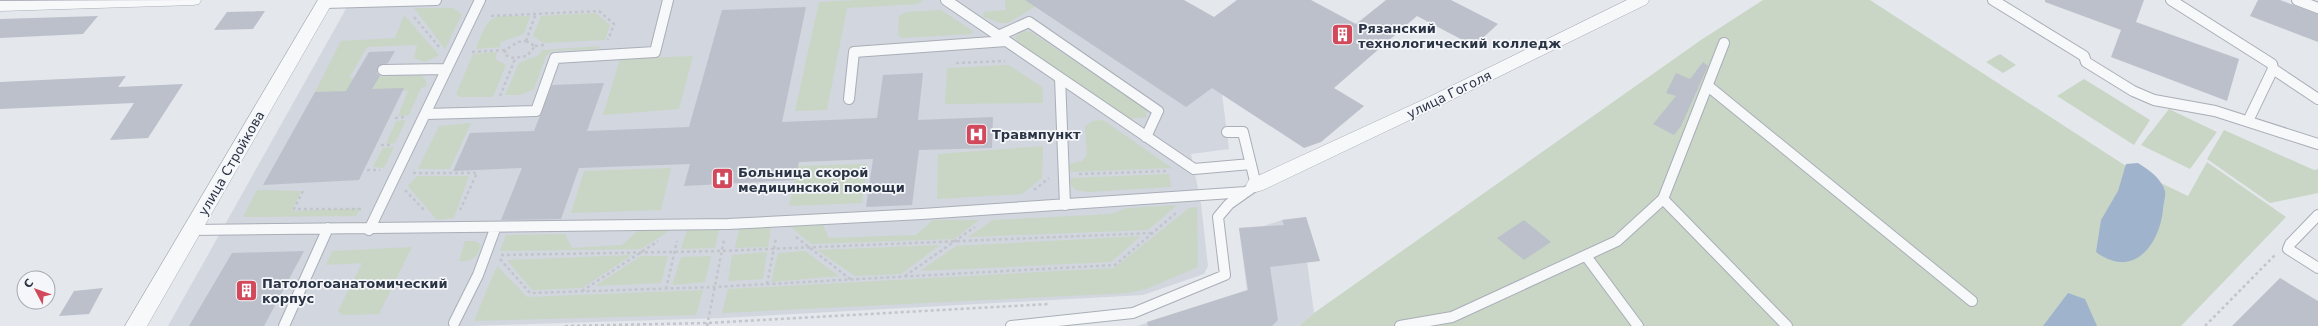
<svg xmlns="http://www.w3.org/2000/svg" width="2318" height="326" font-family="'DejaVu Sans',sans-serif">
  <rect width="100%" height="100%" fill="#e4e7ec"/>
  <path fill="#d2d6de" d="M351 0H1097L1222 94 1229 149 1191 154 1201 204 1208 266 1204 274 1143 295 721 318 470 326H168Z
    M1306 217 1320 261 1307 262 1314 313 1299 326H1137L1247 290 1239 228 1264 226 1282 220Z"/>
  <path fill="#c9d6c5" d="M857 0H923L918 4 847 8 827 110 795 111 819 2Z
    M1005 0H1046L1008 23H1001L983 17 984 12 1006 10Z
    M1763 0H1870L2129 168 2188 196 2207 162 2286 217 2181 326H1299L1314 313 1701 40Z
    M414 8H453L462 14 445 49Z
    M941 10 973 31 971 34 902 38 898 35 899 16 906 12Z
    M596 13 610 25 605 40 543 43 533 36 541 16Z
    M404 15 439 55 425 62 414 58 417 45 367 47 349 78 422 75 426 81 427 86 421 88 409 115 398 116 408 91 315 92 341 41 395 38Z
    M530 16 524 34 501 42 500 47 476 49C490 10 492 17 530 16Z
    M1024 31 1031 32 1144 108 1147 112 1146 117 1129 119 1017 42 1015 36Z
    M600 46 598 49 552 51 546 56 534 89 520 95H505L519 63 539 55 542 50Z
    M497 52 495 59 506 65 493 97H460L456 94 473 54Z
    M2000 54 2016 65 2003 73 1986 62Z
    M693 56 679 109 603 115 620 59Z
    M1009 65 1042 87 1043 103 945 104 947 68Z
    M2084 79 2150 120 2134 145 2057 96Z
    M2169 109 2217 132 2190 169 2141 145Z
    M406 120 395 143 386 144 396 121Z
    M1103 120 1172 168 1070 172V164L1082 161 1087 155 1085 126 1093 121Z
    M471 123 450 169H418L439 126Z
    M2224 130 2314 170 2318 169V193L2270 203 2207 159Z
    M1043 146 1042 178 1022 194 937 199 938 154Z
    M394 147 384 168 373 167 383 148Z
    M867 164 862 203 789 206 798 166Z
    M671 168 661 210 571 213 584 171Z
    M1169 174 1171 187 1088 192 1076 190 1070 184 1071 178Z
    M417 176H469L454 218 437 220 408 186Z
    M257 190 301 191 292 211 361 208 356 216 243 217Z
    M1177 205 1148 230 968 237 993 220 1111 214 1127 208Z
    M1197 207 1198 267 1146 289 1128 293 722 313 728 289 1114 268 1189 208Z
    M933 220H979L954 239 811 244 791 227 823 225 829 238 916 235Z
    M771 227 768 247 735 248 739 229Z
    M672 229 641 249 500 251 506 235 565 234 572 248 622 245 639 230Z
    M687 230H719L715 248 681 249Z
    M1141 236 1111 262 920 271 956 246Z
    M465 241H475L481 245C478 258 471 262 459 261Z
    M940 245 901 274 855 276 817 250Z
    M412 247 379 314 342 315 338 311 362 263 326 265 332 251Z
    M805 251 839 276 771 282 778 253Z
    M767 252 763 279 728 281 732 255Z
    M632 255 582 288 532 290 507 260Z
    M641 256H668L661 283 595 286Z
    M711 256 705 282 672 285 681 257Z
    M497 266 527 297 703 290 696 315 474 321Z"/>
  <path fill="#9fb4cc" d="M2138 163C2149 170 2161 178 2165 191 2166 196 2163 205 2163 210 2159 247 2132 279 2096 252L2101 220 2118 191 2126 164Z
    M2068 293 2085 299 2097 326H2043Z"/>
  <path fill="#bbc0ca" d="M1025 0H1184L1214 17 1237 0H1311L1356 24 1386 0H1451L1498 24 1474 46 1417 16 1334 88 1364 106 1321 142 1304 148 1212 88 1186 107Z
    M2045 0H2144L2136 22 2239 59 2227 101 2111 57 2121 30 2045 2Z
    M2258 0H2280L2318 14V42L2250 16Z
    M806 7 782 122 877 118 883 75 923 73 918 120 993 117 992 148 919 150 912 205 866 207 873 159 799 162 795 180 684 186 690 164 579 168 561 219 501 220 522 168 453 171 470 133 534 131 552 85 604 83 587 131 689 127 722 10Z
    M265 11 253 29 214 30 227 12Z
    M98 16 83 34 0 38V19Z
    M395 51 388 63 378 67 377 73 380 76 372 89 404 88 359 180 263 185 315 92 346 91 369 52Z
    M1703 62 1708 66 1681 126 1674 135 1653 124 1676 96 1666 93 1676 73 1690 79Z
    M126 76 118 87 183 84 148 138 110 140 134 103 0 109V82Z
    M1306 217 1320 261 1270 267 1278 320 1272 326H1148L1147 322 1248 290 1239 228 1284 225 1282 220Z
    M1524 220 1551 242 1524 260 1497 238Z
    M304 251 264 326H189L232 253Z
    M2280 278 2318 301V326H2232Z
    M103 288 89 314 59 316 74 291Z"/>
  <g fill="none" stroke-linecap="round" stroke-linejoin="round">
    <defs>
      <path id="service" d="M946 0 1194 169 1251 164
        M1993 0 2084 56 2086 62 2133 91 2154 100 2215 111 2318 144
        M2171 0 2272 64 2273 69 2248 121
        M2297 0 2318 8
        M324 3 436 0
        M998 36 1029 22 1158 111 1146 137
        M2273 69 2318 99
        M383 70 447 69
        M1060 78 1065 205
        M1708 86 1972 301
        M849 99 854 52 1006 41
        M425 114 536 111 555 58 655 52 668 0
        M1663 199 1787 326
        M2318 215 2290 244 2288 249 2318 268
        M192 230 728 224 922 214 1246 192
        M369 230 480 0
        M1586 256 1638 326
        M454 323 478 275 495 229
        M284 326 328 228
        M1011 326 1133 313 1225 275 1218 217 1229 204 1256 185 1243 132H1227
        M1400 326 1452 317 1617 241 1663 199 1724 43"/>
      <path id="minor" d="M201 0 199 4 193 5 0 11V1Z
        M318 0H334L147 326H125Z
        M1627 0H1649L1647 4 1439 106 1263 190 1256 192 1249 190 1246 185 1249 180 1427 98Z"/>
    </defs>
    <use href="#service" stroke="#a9aeb7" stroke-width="12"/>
    <use href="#minor" stroke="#a9aeb7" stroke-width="1"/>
    <path stroke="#c2c5cb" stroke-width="2.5" stroke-dasharray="3 3" stroke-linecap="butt" d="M491 16 599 11 614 24 608 40
      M414 17 440 48
      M526 41 536 13
      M526 41 535 46 527 56 514 58 505 55V50L518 42Z
      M535 46 544 45
      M472 52 505 50
      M956 63 1005 61
      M500 96 515 59
      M395 118 405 117
      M381 145H392
      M367 170H380
      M413 173H477L460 210
      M1079 174 1168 171
      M405 190 425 211
      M1034 190 1049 178
      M303 191 294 209H363
      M796 237 850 279
      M501 255 722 251 1152 233
      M500 259 530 293 714 287 1115 265 1176 213
      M905 276 975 227
      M767 284 776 238
      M666 289 677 241
      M582 291 658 241
      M565 326 707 323 1049 304
      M707 326 724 240
      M2205 326 2275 255"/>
    <use href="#service" stroke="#f7f8fa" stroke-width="10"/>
    <use href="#minor" fill="#f7f8fa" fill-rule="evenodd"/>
  </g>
  <defs>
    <symbol id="building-square" viewBox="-11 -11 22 22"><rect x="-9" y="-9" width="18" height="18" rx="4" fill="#d1495b" stroke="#f4f6f9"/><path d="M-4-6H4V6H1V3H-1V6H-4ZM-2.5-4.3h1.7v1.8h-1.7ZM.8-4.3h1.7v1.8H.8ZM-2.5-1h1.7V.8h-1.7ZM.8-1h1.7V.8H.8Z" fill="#fff"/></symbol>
    <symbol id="hospital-square" viewBox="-11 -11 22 22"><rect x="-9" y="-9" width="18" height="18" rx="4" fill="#d1495b" stroke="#f4f6f9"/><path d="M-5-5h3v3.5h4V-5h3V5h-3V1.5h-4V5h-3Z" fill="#fff"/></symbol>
  </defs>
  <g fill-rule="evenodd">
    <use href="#building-square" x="1330" y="22" width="25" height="25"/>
    <use href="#hospital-square" x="964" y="122" width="25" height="25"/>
    <use href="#hospital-square" x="710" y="166" width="25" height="25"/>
    <use href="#building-square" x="234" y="278" width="25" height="25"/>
  </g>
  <g text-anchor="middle" stroke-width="3.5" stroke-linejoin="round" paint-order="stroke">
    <g font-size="13" font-weight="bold" fill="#2b3445" stroke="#f4f6f9" text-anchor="start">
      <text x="1358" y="33">Рязанский<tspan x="1358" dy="15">технологический колледж</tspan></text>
      <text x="992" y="139">Травмпункт</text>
      <text x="738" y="177">Больница скорой<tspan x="738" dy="15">медицинской помощи</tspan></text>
      <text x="262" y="288">Патологоанатомический<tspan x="262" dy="15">корпус</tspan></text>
    </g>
    <g font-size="13" fill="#2b3445" stroke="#f4f6f9">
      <text transform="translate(1449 94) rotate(-26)" y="5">улица Гоголя</text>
      <text transform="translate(231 163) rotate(-60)" y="5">улица Стройкова</text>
    </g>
  </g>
  <g transform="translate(36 290) rotate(311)"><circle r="19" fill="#f4f6f9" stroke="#a4a8b1"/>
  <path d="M0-3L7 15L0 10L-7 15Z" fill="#d1495b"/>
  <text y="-6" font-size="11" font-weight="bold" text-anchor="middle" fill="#2b3445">С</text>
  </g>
</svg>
